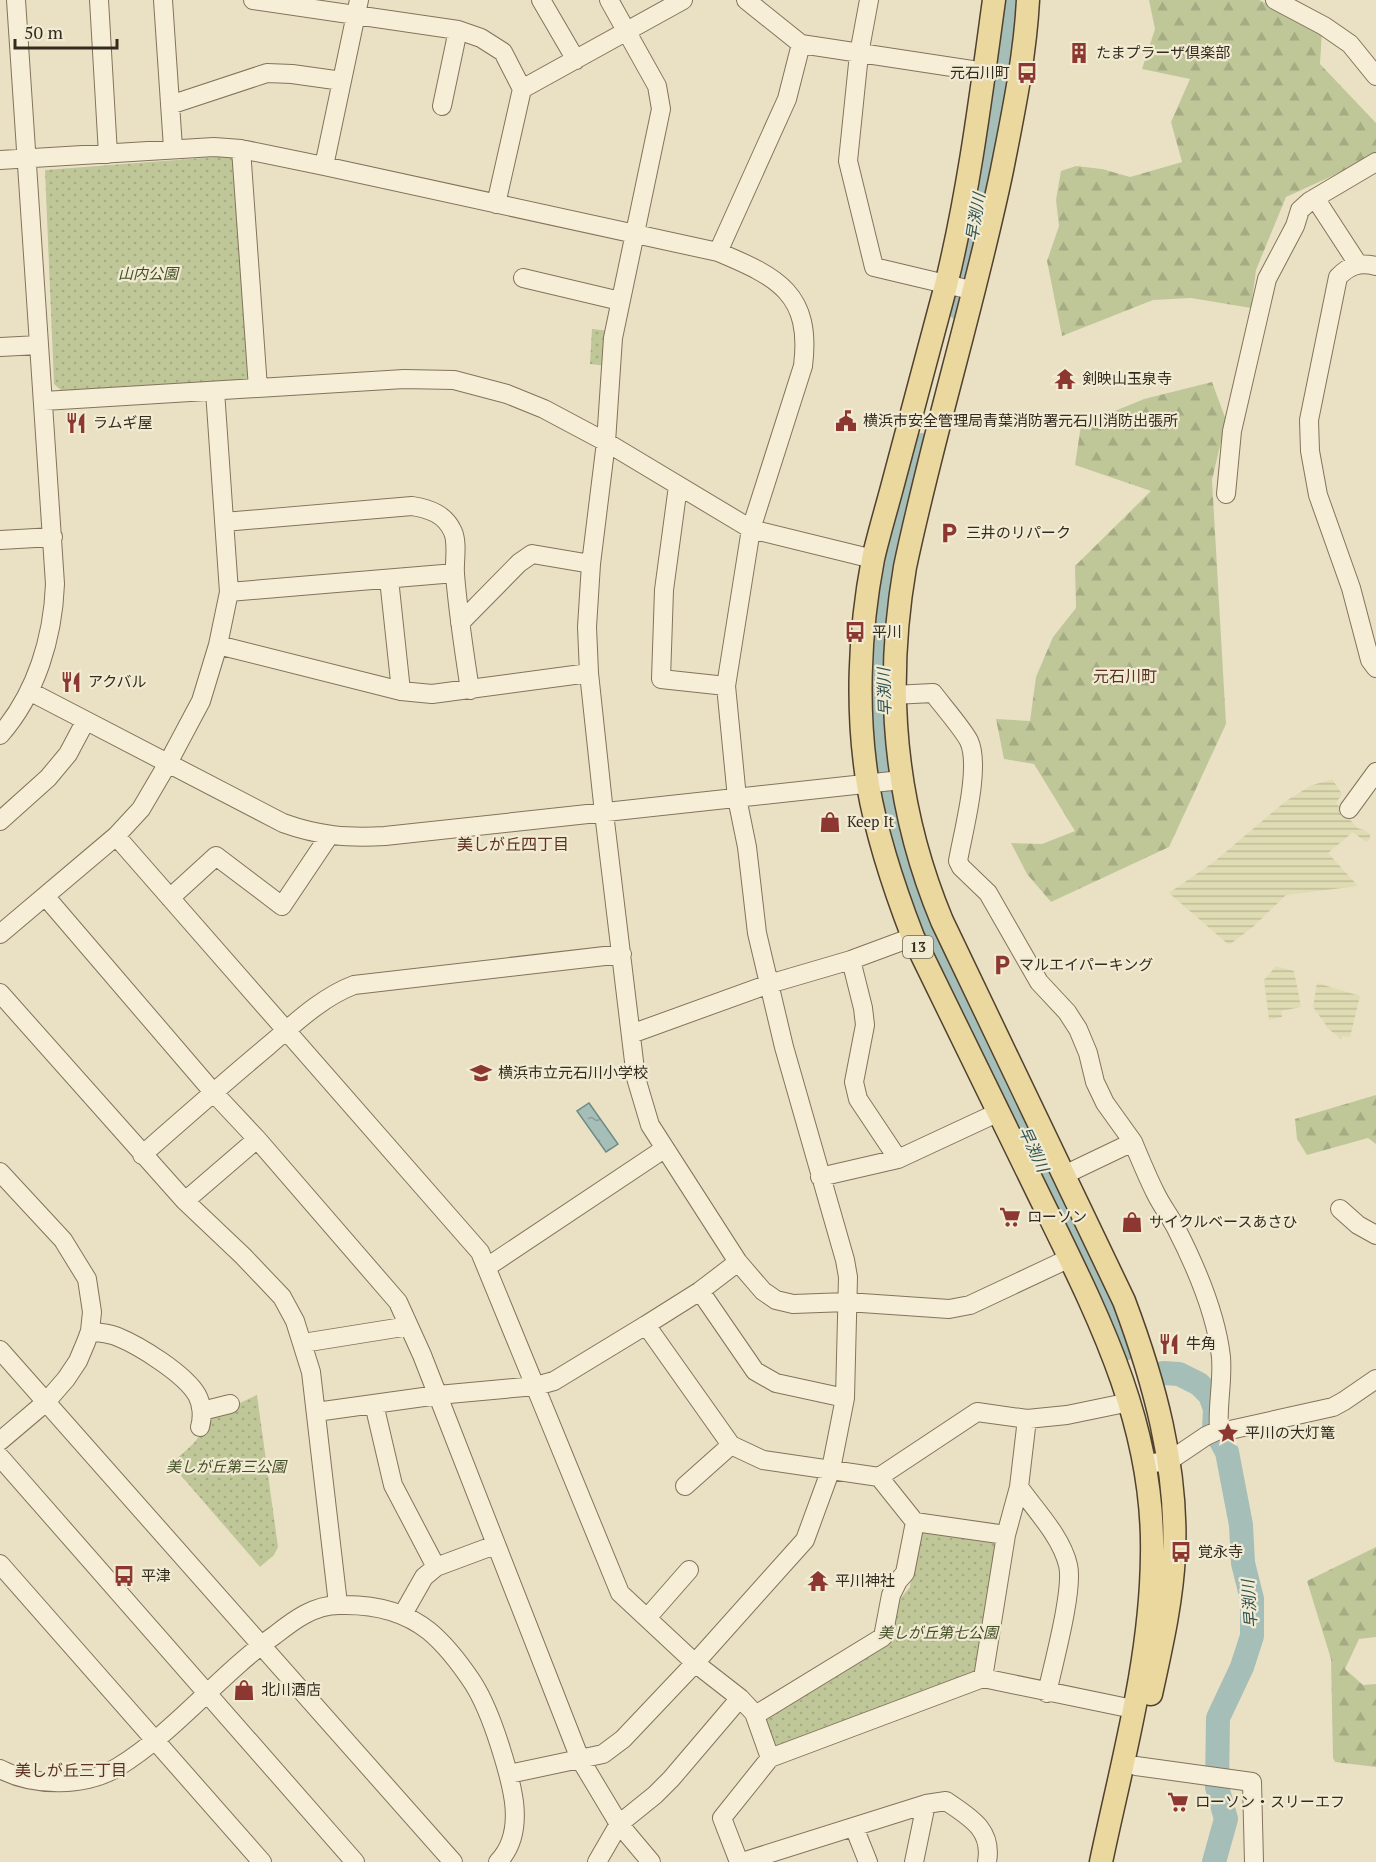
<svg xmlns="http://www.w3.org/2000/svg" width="1376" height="1862" font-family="'PT Serif','Noto Sans JP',serif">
  <defs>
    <pattern id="farmland-rules" width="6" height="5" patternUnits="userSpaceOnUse" patternTransform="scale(1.5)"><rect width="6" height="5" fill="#dfdbb2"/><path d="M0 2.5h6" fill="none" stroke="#c0bc99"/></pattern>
    <pattern id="forest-firs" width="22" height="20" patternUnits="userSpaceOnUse" patternTransform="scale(1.5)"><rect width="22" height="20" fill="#bfc799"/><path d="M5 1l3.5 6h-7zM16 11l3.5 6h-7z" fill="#a5ab83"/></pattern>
    <pattern id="park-dots" width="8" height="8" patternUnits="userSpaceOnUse" patternTransform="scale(1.5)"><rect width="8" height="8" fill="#bfc799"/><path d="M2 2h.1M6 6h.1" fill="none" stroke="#a5ab83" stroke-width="1.8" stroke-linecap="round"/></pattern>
    <pattern id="water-ripples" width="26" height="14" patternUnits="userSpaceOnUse" patternTransform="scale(1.5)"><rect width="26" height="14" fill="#a6beb8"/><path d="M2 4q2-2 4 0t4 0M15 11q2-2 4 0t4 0" fill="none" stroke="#889b95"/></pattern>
  </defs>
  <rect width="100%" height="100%" fill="#eae1c4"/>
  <path fill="url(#farmland-rules)" d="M1332 779 1342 794 1336 803 1357 828 1364 830 1370 834V839L1366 842 1353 832 1328 853 1358 886 1286 895 1254 926 1229 945 1169 893 1215 861 1286 801 1310 786Z
    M1276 966 1294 971 1301 1007 1281 1011 1282 1017 1269 1020 1264 980Z
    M1317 983 1360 996 1350 1037 1342 1036 1341 1039 1325 1026 1326 1025 1313 1007Z"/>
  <path fill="url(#forest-firs)" d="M1149 0H1259L1322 30 1320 64 1376 123V156L1286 197 1256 270 1251 308 1191 298 1153 300 1062 336 1047 261 1059 226 1056 200 1061 171 1076 166 1102 169 1130 177 1182 162 1171 122 1190 79 1142 69 1155 29Z
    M1212 382 1226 420 1212 480 1226 724 1169 847 1051 902 1027 874 1011 843 1042 844 1075 831 1034 764 1004 759 996 719 1030 721 1036 677 1053 637 1076 608 1075 566 1151 491 1075 465 1081 425 1144 399Z
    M1376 1095V1144L1368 1138 1307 1155 1297 1139 1295 1119Z
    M1376 1547V1637L1359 1639 1345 1669 1363 1685 1376 1684V1767L1335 1762 1333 1758 1331 1659 1307 1581Z"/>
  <path fill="url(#park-dots)" d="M229 156 240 165 253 377 243 388 67 396 54 384 45 170Z
    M592 329 610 331 607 366 590 364Z
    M257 1395 278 1547 274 1555 260 1567 171 1464C186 1450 203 1439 207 1418Z
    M917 1529 1000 1539 979 1676 773 1753 760 1716 887 1642 895 1605 910 1587Z"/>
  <path fill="url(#water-ripples)" stroke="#6d8b85" stroke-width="1.5" d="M589 1103 618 1144 606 1152 577 1111Z"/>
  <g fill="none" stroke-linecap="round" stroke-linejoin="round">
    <path stroke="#a6beb8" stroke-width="24" d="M959 308 994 114 1010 0
      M923 445 888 574 883 650V715L888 777 893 806 908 868 930 928 1127 1348
      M1163 1373 1179 1374 1199 1384 1210 1395 1215 1409 1214 1428 1227 1452 1241 1525 1243 1563 1252 1599V1636L1242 1667 1218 1718 1217 1787 1226 1819 1214 1862"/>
    <defs>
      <path id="minor" d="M99 0 108 154
        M163 0 173 148
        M253 0 458 30 481 38 503 52 522 89 496 204
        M541 0 576 60
        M609 0 657 86 661 109 613 338 606 442 591 564 587 627 589 673 604 813 636 1078 650 1125 738 1262 763 1291 776 1300 793 1304 847 1302 949 1309 970 1305 1070 1258
        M746 0 801 44 985 72
        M869 0 859 54 848 161 874 267 975 291
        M1275 0 1324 26 1350 44 1376 76
        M522 89 683 0
        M170 105 267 73 292 74 342 81
        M442 106 458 30
        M241 149 258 388
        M0 160 214 147 241 149 324 166 718 252C778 277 812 294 803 366L751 529 726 686 737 798 747 847 757 933 784 1047 845 1260 848 1277 845 1398 831 1469 805 1540 695 1663 623 1739 603 1754 509 1774
        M324 166 359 0
        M1315 198 1358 264
        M718 252 787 99 801 44
        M1376 266C1359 262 1350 265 1338 277L1309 420 1310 451 1318 495 1351 588 1370 660 1376 668
        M523 278 620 301
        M0 347 39 345
        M44 401 404 379 454 380 507 394 544 409 606 442 751 529 873 559
        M678 486 664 590 661 679 726 686
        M1226 494 1232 431 1267 279 1295 226 1300 210 1310 201 1376 162
        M224 522 412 506C430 509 445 514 453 532 458 544 454 562 455 574 458 613 464 651 470 690
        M0 540 53 537
        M389 579 401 691
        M229 592 455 573
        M460 623 519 563 532 554 591 564
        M218 645 401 691 432 694 589 673
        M29 691 283 823C319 836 347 838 385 836L901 780
        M893 695 933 693C942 705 963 729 969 741 981 767 963 832 958 861L961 867 988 893 1039 982 1067 1012 1078 1029 1088 1053 1095 1082 1105 1103 1133 1142 1064 1175
        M0 735C36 694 53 638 55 584L16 0
        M1349 809 1376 772
        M0 821 48 778 68 754 85 722
        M116 836 480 1252 620 1593 695 1663 740 1698 754 1713 770 1758
        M45 896 213 1092 257 1139 398 1302 422 1355 580 1759 619 1824 651 1862
        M170 898 216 856 282 906 329 836
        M0 934 116 836 141 809 168 763 201 701 218 645 229 592 215 391
        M851 960 863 1008 865 1025 854 1082 858 1099 898 1159
        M0 993 185 1201 243 1256 282 1297 295 1321 311 1372 338 1604
        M631 1034 769 984 851 960 913 937
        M1133 1142C1140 1159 1147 1176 1155 1192 1161 1205 1170 1216 1176 1228 1196 1267 1216 1313 1221 1357 1223 1382 1217 1406 1219 1430
        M142 1155C184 1118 225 1082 268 1046 294 1024 322 997 354 985L622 954
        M0 1172 63 1240 87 1279 92 1312 90 1331 86 1342 78 1361 66 1379 46 1402 0 1441
        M820 1177 898 1159 999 1112
        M185 1201 257 1139
        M1340 1209 1358 1225 1376 1235
        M487 1267 664 1149
        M700 1291 755 1371 776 1383 845 1398
        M646 1325 700 1291 738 1262
        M90 1331C99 1333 110 1333 118 1337 140 1346 185 1374 197 1395 202 1404 203 1417 200 1427
        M303 1343 409 1326
        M0 1350 453 1862
        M374 1404 393 1485 436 1567
        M202 1411 230 1404
        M316 1412 438 1395 536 1386 554 1381 646 1325 731 1445 763 1460 879 1477 977 1412 1027 1419 1067 1415 1130 1402
        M0 1457 355 1862
        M1145 1464 1169 1461 1206 1436 1219 1430H1230L1333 1407 1344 1401 1376 1379
        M879 1477 915 1522 1006 1535
        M685 1486 731 1445
        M1019 1487C1036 1511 1061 1536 1068 1565 1074 1589 1053 1665 1047 1693
        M0 1564 262 1862
        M403 1614 424 1577 436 1567 495 1545
        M647 1618 689 1570
        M983 1678 1006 1535 1019 1487 1027 1419
        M754 1713 762 1711 883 1637 891 1595 898 1581 905 1573 915 1522
        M1136 1766 1252 1782 1254 1862
        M0 1769C34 1787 85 1787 118 1767 175 1732 220 1674 275 1635 294 1620 314 1605 339 1605 372 1604 403 1610 429 1631 446 1645 461 1665 473 1683 485 1702 493 1724 500 1746 511 1781 528 1831 498 1862
        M854 1827 868 1862
        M597 1862 619 1824 655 1795 671 1779 740 1698
        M739 1862 722 1818 770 1758 983 1678 1133 1709
        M742 1862 926 1804 946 1801C969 1817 993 1829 987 1862
        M914 1862 926 1804"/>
      <path id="major" d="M994 0C981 95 969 191 946 285 929 350 911 415 894 480 887 507 879 533 873 559 859 632 856 712 868 785 877 837 894 888 913 937 954 1021 995 1105 1036 1189 1094 1308 1155 1420 1152 1556 1151 1660 1122 1762 1101 1862
        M1028 0C1025 57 1013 114 1002 170 974 304 933 434 905 567 884 689 894 806 942 921L1124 1301C1154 1381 1178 1467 1174 1554 1172 1601 1161 1648 1151 1694"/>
    </defs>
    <use href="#minor" stroke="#83735c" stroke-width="20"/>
    <use href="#major" stroke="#514230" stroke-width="25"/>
    <use href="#minor" stroke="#f6eed7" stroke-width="18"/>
    <use href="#major" stroke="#ead89f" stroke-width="22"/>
  </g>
  <defs>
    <symbol id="building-bare" viewBox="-9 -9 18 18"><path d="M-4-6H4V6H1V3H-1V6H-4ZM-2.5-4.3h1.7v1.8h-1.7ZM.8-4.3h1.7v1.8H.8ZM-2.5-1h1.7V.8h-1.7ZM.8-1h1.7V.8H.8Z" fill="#8d3731" stroke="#f2ebd3" stroke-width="2.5" paint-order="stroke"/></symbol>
    <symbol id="bus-bare" viewBox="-9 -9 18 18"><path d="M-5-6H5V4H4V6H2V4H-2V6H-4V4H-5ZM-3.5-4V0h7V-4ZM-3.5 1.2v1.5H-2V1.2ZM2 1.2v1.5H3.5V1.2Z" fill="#8d3731" stroke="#f2ebd3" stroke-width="2.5" paint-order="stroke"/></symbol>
    <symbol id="temple-bare" viewBox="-9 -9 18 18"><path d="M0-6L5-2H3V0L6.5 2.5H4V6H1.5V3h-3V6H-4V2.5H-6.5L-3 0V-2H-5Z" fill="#8d3731" stroke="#f2ebd3" stroke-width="2.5" paint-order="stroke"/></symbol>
    <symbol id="civic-bare" viewBox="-9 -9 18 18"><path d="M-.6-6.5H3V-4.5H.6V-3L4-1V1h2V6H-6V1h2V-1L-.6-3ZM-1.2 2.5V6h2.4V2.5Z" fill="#8d3731" stroke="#f2ebd3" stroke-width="2.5" paint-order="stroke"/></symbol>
    <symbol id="restaurant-bare" viewBox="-9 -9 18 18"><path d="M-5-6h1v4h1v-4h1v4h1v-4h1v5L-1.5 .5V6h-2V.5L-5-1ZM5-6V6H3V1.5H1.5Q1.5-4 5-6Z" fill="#8d3731" stroke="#f2ebd3" stroke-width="2.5" paint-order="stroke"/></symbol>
    <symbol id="parking-bare" viewBox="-9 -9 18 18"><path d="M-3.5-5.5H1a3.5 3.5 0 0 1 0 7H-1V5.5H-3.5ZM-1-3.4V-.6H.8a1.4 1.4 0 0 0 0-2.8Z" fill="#8d3731" stroke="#f2ebd3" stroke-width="2.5" paint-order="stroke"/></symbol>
    <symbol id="shop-bare" viewBox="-9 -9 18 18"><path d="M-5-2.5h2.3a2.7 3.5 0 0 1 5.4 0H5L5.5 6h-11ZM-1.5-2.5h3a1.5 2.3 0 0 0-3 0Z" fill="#8d3731" stroke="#f2ebd3" stroke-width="2.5" paint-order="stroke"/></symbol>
    <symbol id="school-bare" viewBox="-9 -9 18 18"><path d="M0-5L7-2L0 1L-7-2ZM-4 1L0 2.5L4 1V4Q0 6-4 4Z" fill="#8d3731" stroke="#f2ebd3" stroke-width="2.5" paint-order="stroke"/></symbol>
    <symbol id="supermarket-bare" viewBox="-9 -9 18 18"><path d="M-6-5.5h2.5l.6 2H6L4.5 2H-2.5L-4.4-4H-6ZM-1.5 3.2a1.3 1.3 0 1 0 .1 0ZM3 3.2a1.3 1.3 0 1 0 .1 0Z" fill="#8d3731" stroke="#f2ebd3" stroke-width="2.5" paint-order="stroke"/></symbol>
    <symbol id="sight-bare" viewBox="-9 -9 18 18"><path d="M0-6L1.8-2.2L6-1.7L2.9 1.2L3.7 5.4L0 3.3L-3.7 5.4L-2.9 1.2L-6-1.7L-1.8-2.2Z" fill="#8d3731" stroke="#f2ebd3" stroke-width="2.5" paint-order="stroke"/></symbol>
  </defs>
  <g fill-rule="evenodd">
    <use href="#building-bare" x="1064" y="38" width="30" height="30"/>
    <use href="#bus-bare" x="1012" y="58" width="30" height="30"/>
    <use href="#temple-bare" x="1050" y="364" width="30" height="30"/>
    <use href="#civic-bare" x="831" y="406" width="30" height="30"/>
    <use href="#restaurant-bare" x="61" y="408" width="30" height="30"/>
    <use href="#parking-bare" x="934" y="518" width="30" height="30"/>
    <use href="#bus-bare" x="840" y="617" width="30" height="30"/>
    <use href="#restaurant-bare" x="56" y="667" width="30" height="30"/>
    <use href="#shop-bare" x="815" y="807" width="30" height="30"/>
    <use href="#parking-bare" x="987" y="950" width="30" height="30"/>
    <use href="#school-bare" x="466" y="1058" width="30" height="30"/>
    <use href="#supermarket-bare" x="995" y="1202" width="30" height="30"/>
    <use href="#shop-bare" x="1117" y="1207" width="30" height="30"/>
    <use href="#restaurant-bare" x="1154" y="1329" width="30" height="30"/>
    <use href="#sight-bare" x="1213" y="1418" width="30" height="30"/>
    <use href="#bus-bare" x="1166" y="1537" width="30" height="30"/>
    <use href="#bus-bare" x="109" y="1561" width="30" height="30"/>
    <use href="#temple-bare" x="803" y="1566" width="30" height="30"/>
    <use href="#shop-bare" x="229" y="1675" width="30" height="30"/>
    <use href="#supermarket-bare" x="1163" y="1787" width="30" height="30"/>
  </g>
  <g text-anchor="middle" stroke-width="4.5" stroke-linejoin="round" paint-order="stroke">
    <rect fill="#f2ebd3" stroke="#6d6555" stroke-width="1.5" x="903" y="936" width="30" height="22" rx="4.5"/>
    <g font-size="14" font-weight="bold" fill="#342b1f">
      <text x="918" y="952">13</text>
    </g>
    <g font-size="15" fill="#342b1f" stroke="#f2ebd3" text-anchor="start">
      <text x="1096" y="58">たまプラーザ倶楽部</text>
      <text x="1010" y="78" text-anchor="end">元石川町</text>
      <text x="1082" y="384">剣映山玉泉寺</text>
      <text x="863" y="426">横浜市安全管理局青葉消防署元石川消防出張所</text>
      <text x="93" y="428">ラムギ屋</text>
      <text x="966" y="538">三井のリパーク</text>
      <text x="872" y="637">平川</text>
      <text x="88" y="687">アクバル</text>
      <text x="847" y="827">Keep It</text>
      <text x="1019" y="970">マルエイパーキング</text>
      <text x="498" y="1078">横浜市立元石川小学校</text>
      <text x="1027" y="1222">ローソン</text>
      <text x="1149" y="1227">サイクルベースあさひ</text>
      <text x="1186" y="1349">牛角</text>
      <text x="1245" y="1438">平川の大灯篭</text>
      <text x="1198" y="1557">覚永寺</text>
      <text x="141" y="1581">平津</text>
      <text x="835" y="1586">平川神社</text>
      <text x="261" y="1695">北川酒店</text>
      <text x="1195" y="1807">ローソン・スリーエフ</text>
    </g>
    <g font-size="15" font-style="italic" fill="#434f27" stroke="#f2ebd3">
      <text x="148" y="279">山内公園</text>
      <text x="226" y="1472">美しが丘第三公園</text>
      <text x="938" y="1638">美しが丘第七公園</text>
    </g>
    <g font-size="16" font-style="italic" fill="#2f5353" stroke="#f2ebd3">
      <text transform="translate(975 217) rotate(-81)" y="6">早渕川</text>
      <text transform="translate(884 692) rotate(-92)" y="6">早渕川</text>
      <text transform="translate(1034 1149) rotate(65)" y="6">早渕川</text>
      <text transform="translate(1249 1604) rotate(-94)" y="6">早渕川</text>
    </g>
    <g font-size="16" fill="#5d3222" stroke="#f2ebd3">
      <text x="1125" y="682">元石川町</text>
      <text x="513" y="850">美しが丘四丁目</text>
      <text x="71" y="1776">美しが丘三丁目</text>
    </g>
  </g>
  <path d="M15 39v9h102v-9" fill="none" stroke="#342b1f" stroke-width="3"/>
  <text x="24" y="39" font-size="18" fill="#342b1f" stroke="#f2ebd3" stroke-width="4.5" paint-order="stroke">50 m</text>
</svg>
